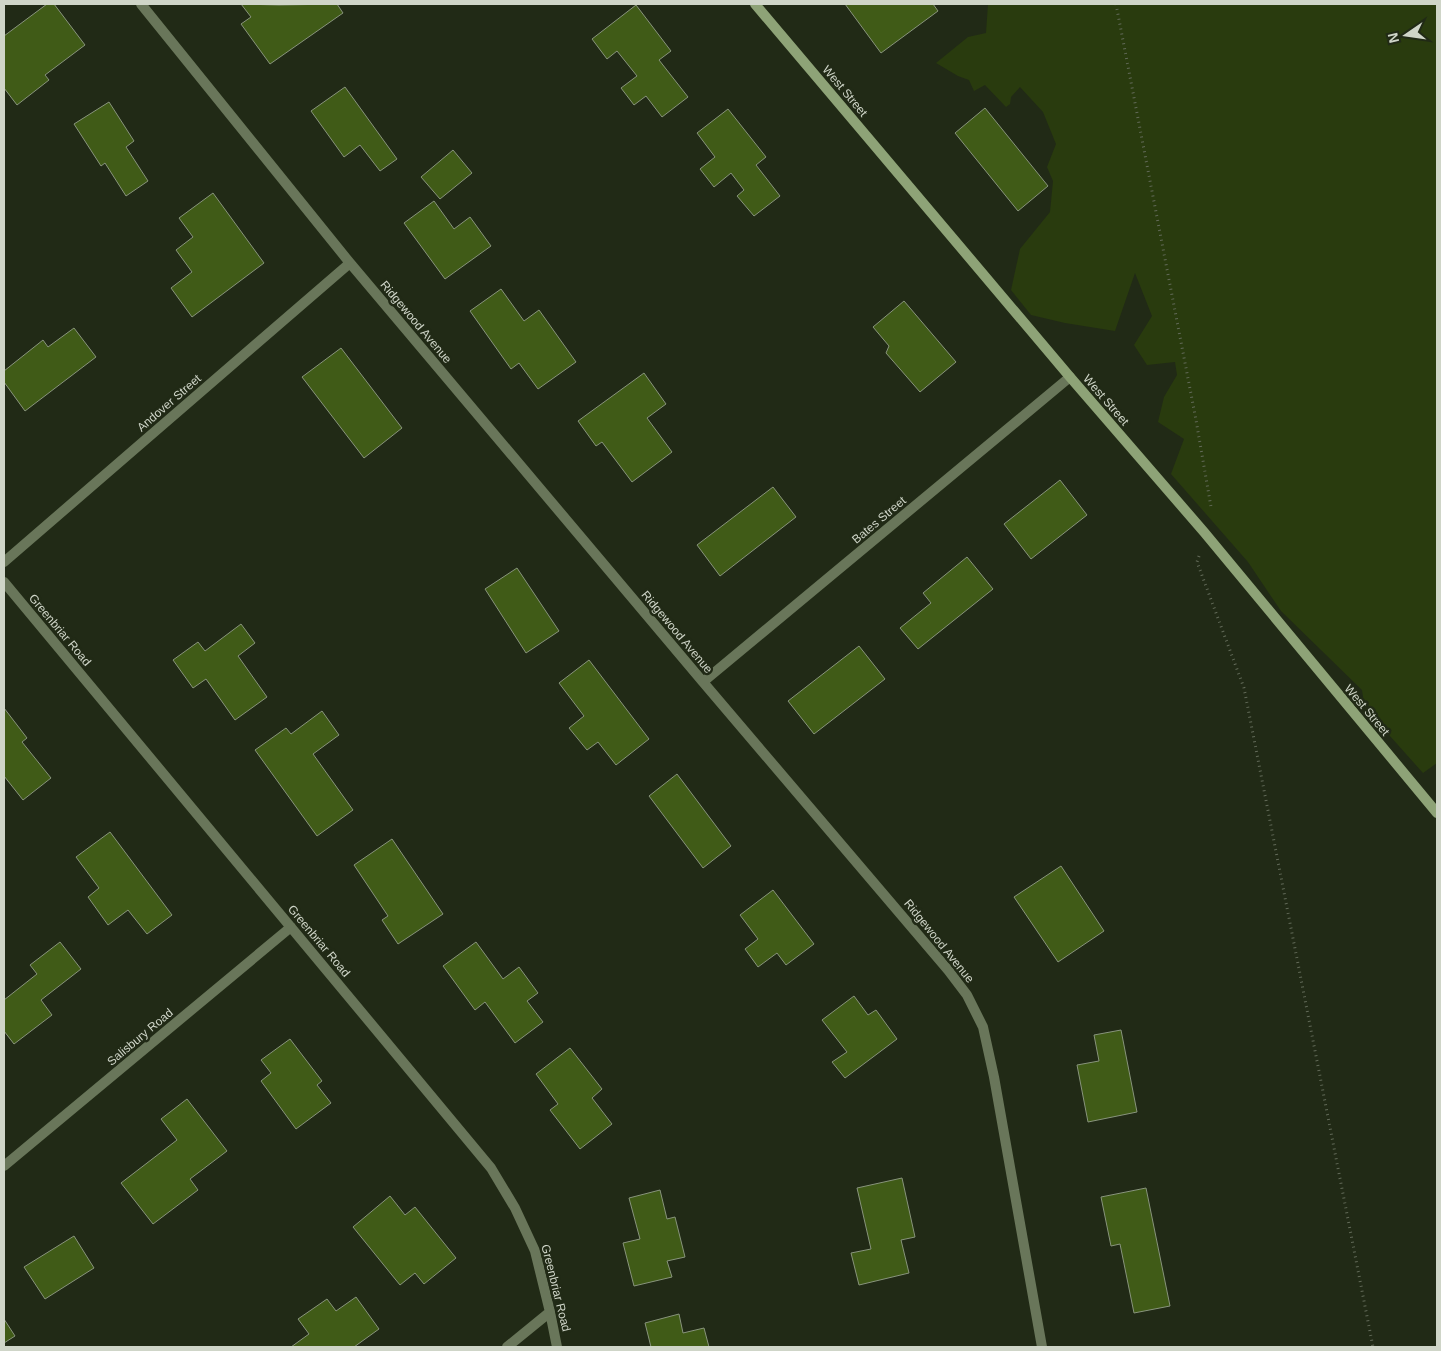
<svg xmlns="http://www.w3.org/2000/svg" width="1441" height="1351" font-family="Helvetica,sans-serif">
  <rect width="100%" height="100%" fill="#212a16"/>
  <path fill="#293b0e" d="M988 4H1437V763L1423 773 1373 717 1366 716 1362 690 1281 611 1248 562 1171 474 1184 439 1158 422 1164 397 1177 375 1175 362 1147 365 1134 345 1152 316 1135 273 1115 331 1065 323 1031 315 1011 290 1020 249 1050 212 1053 181 1047 167 1056 144 1043 112 1020 87 1011 97 1010 104 1006 107 985 85 974 91 969 80 958 76 936 63 968 37 986 33Z"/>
  <path fill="#405b17" stroke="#88947c" d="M47 4H54L85 45 45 75 49 80 17 105 4 88V36Z
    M241 4 279 5 337 4 343 13 270 64 241 24 251 17Z
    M845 4H933L938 11 881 53Z
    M636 5 671 51 659 60 688 97 662 117 646 96 634 105 621 88 637 76 617 51 607 59 592 39Z
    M345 87 397 159 380 171 360 145 344 157 311 111Z
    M109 102 134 141 126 147 148 181 126 196 105 163 101 166 74 124Z
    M985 108 1048 186 1018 211 955 133Z
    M728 109 766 157 756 165 780 196 754 216 737 196 744 190 731 173 714 187 700 169 715 157 697 133Z
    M453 150 472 173 440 199 421 177Z
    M213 193 264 263 192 317 171 288 192 272 176 250 193 237 179 218Z
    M434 201 454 229 470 217 491 246 445 279 404 223Z
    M501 289 524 321 539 310 576 362 538 389 519 363 511 369 470 311Z
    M904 301 956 362 920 392 886 353 889 346 873 327Z
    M74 328 96 357 25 411 4 382V371L43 340 48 347Z
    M341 348 402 428 364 458 302 377Z
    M644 373 666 404 647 418 672 452 632 482 602 442 596 446 578 421Z
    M1060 480 1087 515 1031 559 1004 524Z
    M773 487 796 517 720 576 697 545Z
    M967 557 993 589 918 649 900 628 931 603 923 593Z
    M517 568 559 631 526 653 485 589Z
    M241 624 255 643 238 656 267 697 235 720 206 679 193 688 173 660 198 642 205 651Z
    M859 646 885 679 814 734 788 701Z
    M589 660 649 739 616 765 598 742 587 750 569 728 584 716 559 683Z
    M4 708 27 738 22 742 51 778 23 800 4 776Z
    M322 711 339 735 313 754 353 810 317 836 255 750 286 728 291 734Z
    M677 774 731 846 703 868 649 796Z
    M110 832 172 915 147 934 128 910 108 925 88 897 99 888 76 857Z
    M392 839 443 914 398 944 382 920 388 916 354 865Z
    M1061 866 1104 931 1058 962 1014 897Z
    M773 890 814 944 786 965 777 953 758 967 745 949 758 939 740 915Z
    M60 942 81 969 41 1000 52 1015 14 1044 4 1031V1000L37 974 30 965Z
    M476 942 503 979 519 967 538 993 527 1001 543 1022 515 1043 485 1002 475 1010 443 966Z
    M854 996 868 1015 876 1010 897 1039 845 1078 832 1062 847 1052 822 1020Z
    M1121 1030 1137 1112 1088 1122 1077 1065 1099 1061 1094 1035Z
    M290 1039 322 1081 317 1085 331 1103 296 1129 261 1081 271 1073 261 1060Z
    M570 1048 602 1089 592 1098 612 1124 580 1149 550 1110 558 1104 536 1074Z
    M187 1099 227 1151 190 1179 198 1190 153 1224 121 1183 177 1140 161 1119Z
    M902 1178 915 1237 901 1240 909 1273 859 1285 851 1253 871 1249 857 1188Z
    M1146 1188 1170 1306 1134 1313 1120 1244 1111 1246 1101 1197Z
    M660 1190 667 1219 675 1217 685 1257 667 1261 672 1277 634 1286 623 1243 640 1239 629 1198Z
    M390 1196 405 1215 415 1207 456 1258 424 1284 415 1273 400 1285 353 1227Z
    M74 1236 94 1268 45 1299 24 1267Z
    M356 1297 379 1329 354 1347H291L309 1334 298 1319 327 1299 336 1311Z
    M679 1314 683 1333 704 1328 709 1347H651L645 1323Z
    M4 1319 15 1336 4 1343Z"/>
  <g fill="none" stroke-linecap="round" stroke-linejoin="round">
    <path stroke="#626a58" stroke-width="3" stroke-dasharray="1 4" stroke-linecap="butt" d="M1116 4 1196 420 1211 507
      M1199 556 1197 562 1244 688 1373 1347"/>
    <path stroke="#69765a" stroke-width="10" d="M141 4 350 263 703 682 948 970 967 995 983 1027 994 1077 1042 1347
      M4 562 350 263
      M4 582C165 778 329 972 491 1168L515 1208 535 1251 550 1312 557 1347
      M703 682 1070 377
      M4 1166 291 927
      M507 1347 550 1312"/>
    <path stroke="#8ea377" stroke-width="10" d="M755 4 1070 377 1204 532 1437 813"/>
  </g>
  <g text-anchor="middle" stroke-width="5" stroke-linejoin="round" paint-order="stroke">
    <g font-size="12" fill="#cfd5c8" stroke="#212a16">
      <text transform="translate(845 91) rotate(50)" y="4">West Street</text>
      <text transform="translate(416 322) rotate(50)" y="4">Ridgewood Avenue</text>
      <text transform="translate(1106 400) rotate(49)" y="4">West Street</text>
      <text transform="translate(169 403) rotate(-41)" y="4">Andover Street</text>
      <text transform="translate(879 520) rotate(-40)" y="4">Bates Street</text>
      <text transform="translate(60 630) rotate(50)" y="4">Greenbriar Road</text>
      <text transform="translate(677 632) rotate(50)" y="4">Ridgewood Avenue</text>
      <text transform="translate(1367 710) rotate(50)" y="4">West Street</text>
      <text transform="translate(319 941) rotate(50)" y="4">Greenbriar Road</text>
      <text transform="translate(939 941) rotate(51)" y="4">Ridgewood Avenue</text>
      <text transform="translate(140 1037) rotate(-40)" y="4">Salisbury Road</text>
      <text transform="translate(556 1288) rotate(76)" y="4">Greenbriar Road</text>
    </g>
  </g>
  <rect width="1441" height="1351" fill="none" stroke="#cfd5c8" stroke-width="10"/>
  <g transform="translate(1406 35) rotate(257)" stroke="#212a16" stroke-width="4" paint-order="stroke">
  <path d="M0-4L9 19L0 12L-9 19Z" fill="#cfd5c8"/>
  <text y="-8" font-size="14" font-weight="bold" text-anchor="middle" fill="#cfd5c8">N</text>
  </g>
</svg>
